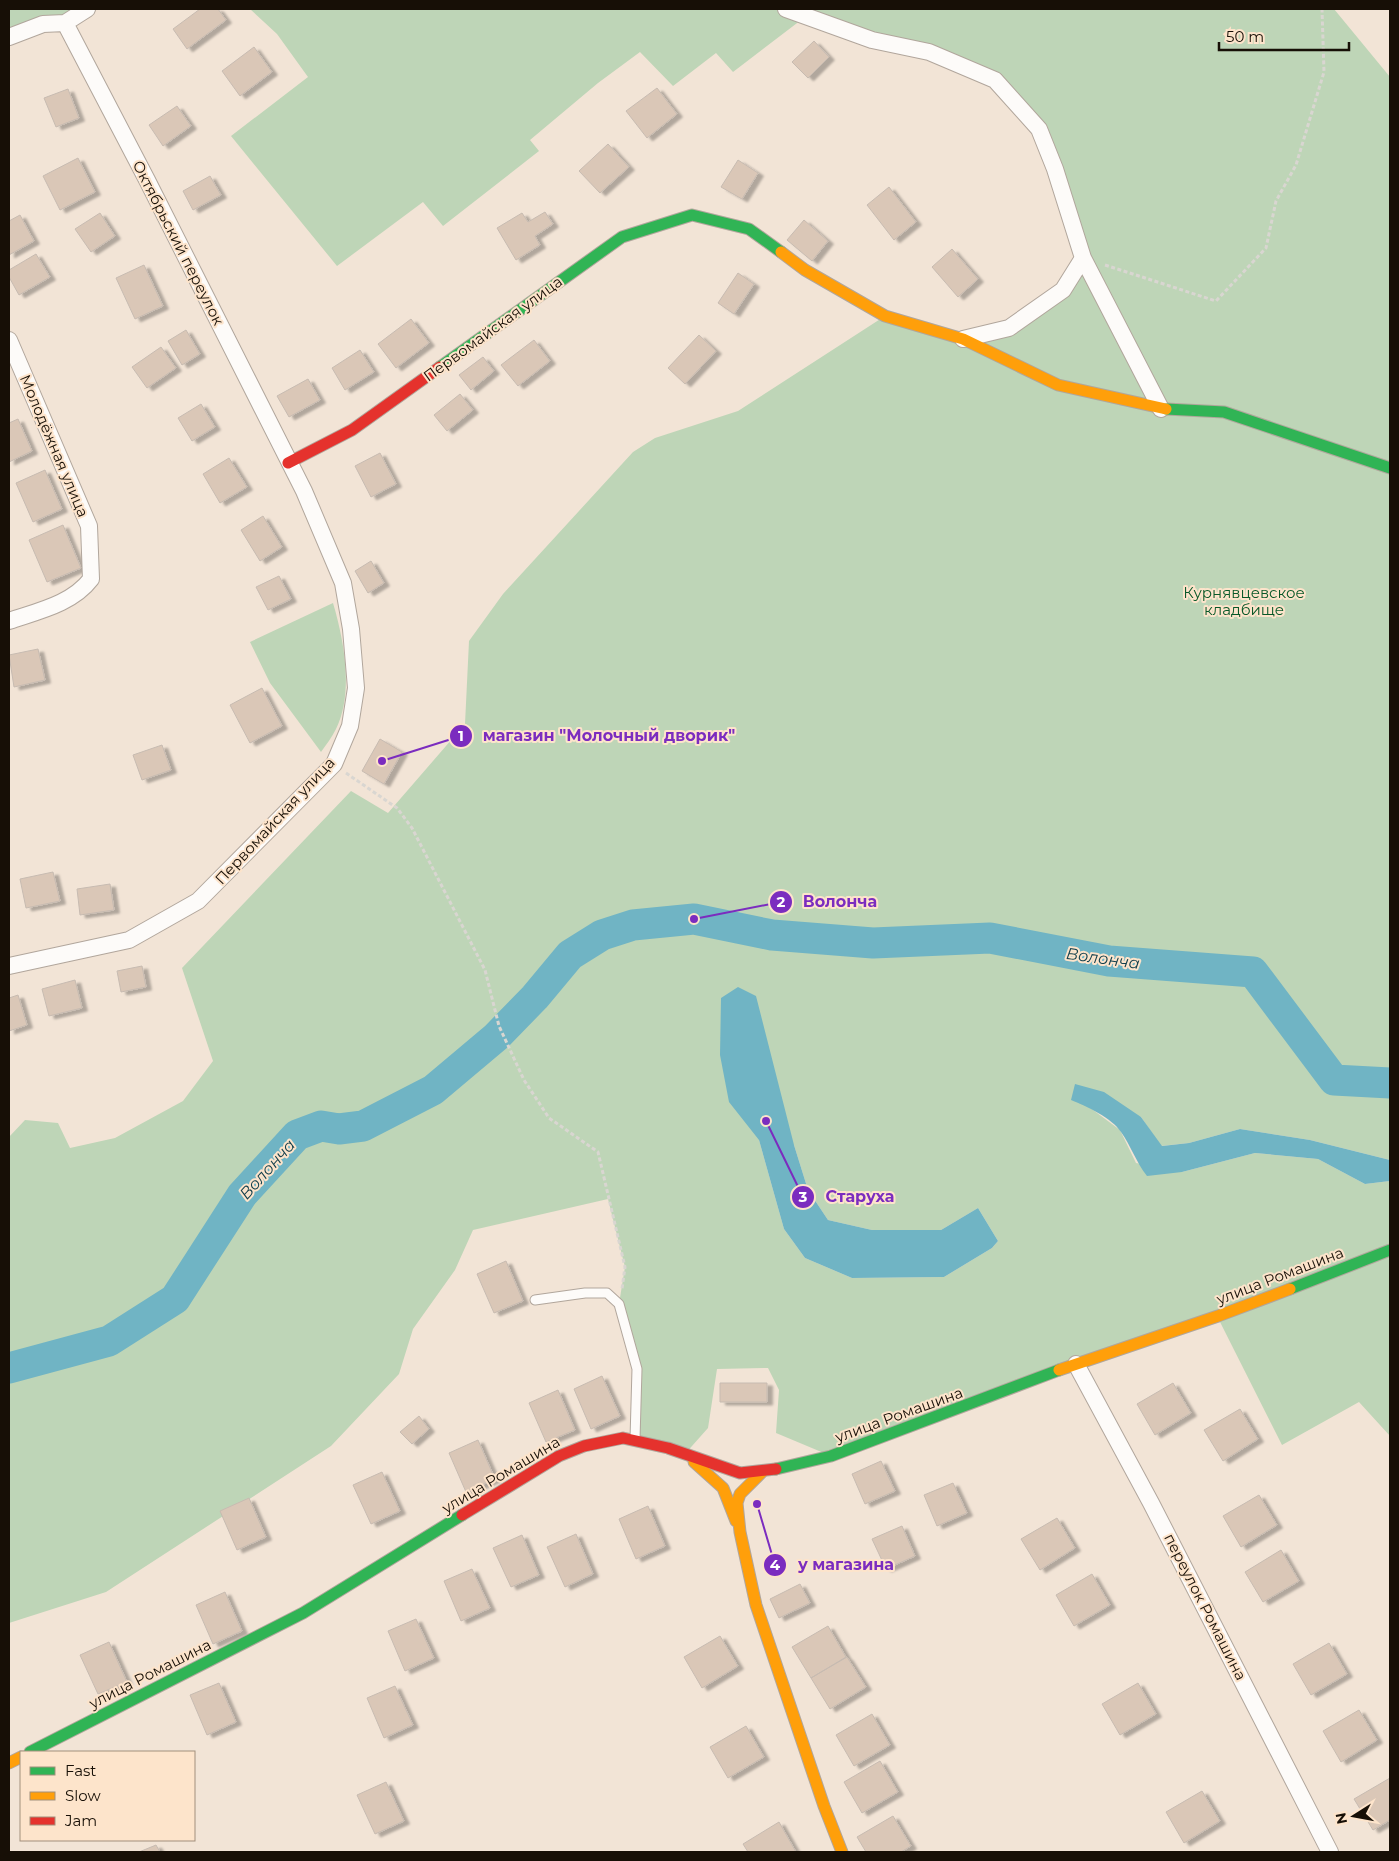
<svg xmlns="http://www.w3.org/2000/svg" width="1399" height="1861" font-family="Montserrat,sans-serif">
  <defs>
    <filter id="shadow"><feDropShadow dx="5.5" dy="3" stdDeviation="1" flood-color="#0004"/></filter>
  </defs>
  <rect width="100%" height="100%" fill="#f2e4d6"/>
  <path fill="#bed5b7" fill-rule="evenodd" d="M9 9H87L9 37Z
    M250 9H1334L1390 77V1160L1310 1140 1240 1129 1189 1143 1161 1146 1141 1117 1089 1107 1120 1130 1136 1163 1182 1172 1255 1153 1318 1159 1365 1184 1390 1181V1436L1359 1402 1282 1445 1217 1316 831 1456 776 1433 779 1390 768 1368 717 1369 708 1428 684 1455 635 1439 637 1369 619 1304 625 1267 608 1199 473 1230 455 1270 413 1329 399 1374 331 1446 106 1592 9 1623V1137L25 1120 58 1123 70 1148 115 1138 183 1101 213 1061 182 968 351 791 388 813 465 724 469 641 503 594 633 452 655 438 738 411 885 316 963 339 1009 328 1063 290 1083 258 1039 129 995 80 805 17 733 72 716 53 673 86 640 52 598 83 530 140 539 151 443 226 423 202 337 266 231 136 308 77 277 34ZM759 1140 794 1145 808 1190 828 1220 872 1230H941L978 1208 998 1241 992 1248 944 1277 852 1278 805 1258 784 1229Z
    M333 603C344 640 354 693 336 729 332 737 326 745 321 752L270 683 250 642Z"/>
  <path fill="#70b4c4" d="M738 987 756 996 794 1145 808 1190 828 1220 872 1230H941L978 1208 998 1241 992 1248 944 1277 852 1278 805 1258 784 1229 759 1140 729 1102 720 1055 721 998Z
    M1075 1084 1104 1092 1141 1117 1162 1146 1189 1143 1240 1129 1310 1140 1390 1160V1181L1365 1184 1318 1159 1255 1153 1182 1172 1147 1176C1136 1162 1131 1146 1121 1132 1112 1118 1086 1106 1071 1100Z"/>
  <g fill="none" stroke-linecap="round" stroke-linejoin="round">
    <path stroke="#70b4c4" stroke-width="31" d="M9 1368 109 1341 175 1299 242 1195 297 1135 321 1126 339 1129 363 1126 433 1090 496 1037 535 997 570 955 602 935 633 925 694 919 772 935 873 943 990 938 1109 961 1253 972 1334 1080 1390 1083"/>
  </g>
  <path fill="#dac7b7" stroke="#c7bbb1" filter="url(#shadow)" d="M200 9H218L226 20 187 49 173 29Z
    M814 41 829 57 808 78 792 62Z
    M254 47 272 72 240 96 222 71Z
    M657 88 677 114 647 138 626 111Z
    M68 89 79 118 56 127 44 98Z
    M177 106 191 126 163 146 149 125Z
    M608 144 629 167 600 193 579 171Z
    M78 158 95 192 60 210 43 176Z
    M738 160 758 173 742 199 721 187Z
    M210 176 221 195 193 210 183 191Z
    M889 187 916 222 894 240 867 205Z
    M545 212 553 224 535 236 540 245 516 260 497 228 522 213 528 222Z
    M100 213 115 236 91 252 75 229Z
    M20 215 34 241 9 255V221Z
    M804 220 828 241 812 261 787 240Z
    M952 249 978 279 958 297 932 267Z
    M36 254 50 277 19 295 9 277V270Z
    M144 265 163 306 135 319 116 278Z
    M738 273 754 284 734 314 718 303Z
    M411 319 429 343 396 368 378 344Z
    M186 330 200 354 182 365 168 341Z
    M699 335 716 351 685 384 668 368Z
    M534 340 550 361 518 386 501 365Z
    M161 347 176 368 147 388 132 367Z
    M360 350 374 372 345 390 332 368Z
    M483 357 494 371 471 390 459 375Z
    M308 379 320 400 289 417 277 396Z
    M460 394 473 410 447 431 434 415Z
    M201 404 215 427 192 441 178 418Z
    M18 419 32 451 9 462V423Z
    M380 453 396 484 371 497 355 466Z
    M229 458 247 487 220 503 203 474Z
    M45 470 62 509 33 522 16 483Z
    M263 516 282 547 260 561 241 530Z
    M63 525 81 568 47 582 29 540Z
    M371 561 384 583 368 593 355 571Z
    M279 576 291 599 268 610 256 587Z
    M38 649 45 680 14 687 9 655Z
    M262 688 282 726 250 743 230 705Z
    M380 739 402 752 384 784 362 771Z
    M162 745 171 770 142 780 133 755Z
    M53 872 60 901 26 908 20 879Z
    M110 884 114 910 80 915 77 889Z
    M142 966 146 987 121 992 117 971Z
    M75 980 82 1008 49 1016 42 989Z
    M18 995 27 1025 9 1031V998Z
    M506 1261 523 1301 494 1313 477 1274Z
    M602 1376 620 1416 591 1429 574 1389Z
    M720 1383H767V1402H720Z
    M1173 1383 1191 1413 1155 1435 1137 1404Z
    M558 1390 575 1430 546 1442 529 1403Z
    M1240 1409 1258 1439 1223 1461 1204 1430Z
    M419 1416 429 1429 412 1444 400 1432Z
    M478 1440 495 1479 466 1492 449 1453Z
    M881 1461 895 1491 865 1504 852 1474Z
    M382 1472 400 1511 371 1524 353 1485Z
    M953 1483 967 1513 937 1526 924 1495Z
    M1259 1495 1277 1525 1241 1547 1223 1516Z
    M249 1498 266 1537 237 1550 220 1511Z
    M648 1506 665 1546 636 1559 619 1519Z
    M1057 1518 1075 1548 1040 1570 1021 1539Z
    M902 1526 915 1556 886 1569 872 1539Z
    M576 1534 593 1574 565 1587 547 1547Z
    M522 1535 539 1575 511 1587 493 1548Z
    M1281 1550 1299 1581 1263 1602 1245 1572Z
    M472 1569 490 1608 461 1621 444 1581Z
    M1092 1574 1110 1605 1074 1626 1056 1595Z
    M800 1584 810 1603 779 1618 770 1599Z
    M225 1592 242 1631 213 1644 196 1605Z
    M416 1619 434 1658 405 1671 388 1631Z
    M828 1626 846 1657 811 1678 792 1647Z
    M720 1636 738 1666 702 1688 684 1657Z
    M109 1642 127 1682 98 1694 80 1655Z
    M1329 1643 1347 1674 1311 1695 1293 1664Z
    M847 1657 866 1687 830 1709 811 1678Z
    M219 1683 236 1722 207 1735 190 1695Z
    M1138 1683 1156 1714 1120 1735 1102 1704Z
    M395 1686 413 1725 384 1738 367 1698Z
    M1359 1710 1377 1740 1341 1762 1323 1731Z
    M872 1714 890 1745 854 1766 836 1735Z
    M746 1726 764 1757 728 1778 710 1747Z
    M880 1761 898 1792 862 1813 844 1782Z
    M1390 1778V1820L1373 1830 1354 1799Z
    M386 1782 404 1821 375 1834 357 1795Z
    M1202 1791 1220 1821 1184 1843 1166 1812Z
    M893 1816 911 1846 901 1852H866L857 1837Z
    M779 1822 796 1852H748L743 1844Z
    M156 1845 160 1852H139Z"/>
  <g fill="none" stroke-linecap="round" stroke-linejoin="round">
    <defs>
      <path id="lane" d="M535 1300 585 1293H607L619 1304 637 1369 635 1439"/>
      <path id="street" d="M786 9 872 40 929 52 995 80 1039 129 1055 169 1083 258 1161 409
        M9 37 43 24 65 23 87 9
        M963 339 1009 328 1063 290 1083 258
        M9 340 89 526 91 579C72 604 38 611 9 621
        M9 966 129 940 198 901 334 764 350 726 356 688 351 629 343 583 304 491 147 180 65 23
        M1076 1364 1151 1503 1330 1852"/>
      <path id="fast" d="M440 367 622 237 692 215 749 229 781 252
        M1166 409 1224 412 1390 468
        M1290 1289 1390 1250
        M776 1469 831 1456 1059 1370
        M30 1752 303 1613 462 1515"/>
      <path id="slow" d="M781 252 805 270 885 316 963 339 1058 385 1166 409
        M1059 1370 1218 1316 1290 1289
        M694 1462 723 1488 736 1521
        M762 1472 740 1494 737 1503 740 1532 756 1605 824 1806 842 1852
        M9 1763 21 1757"/>
      <path id="jam" d="M288 463 352 430 440 367
        M462 1515 559 1456 584 1446 623 1438 668 1448 740 1473 776 1469"/>
    </defs>
    <use href="#lane" stroke="#b1a69c" stroke-width="11"/>
    <use href="#street" stroke="#b1a69c" stroke-width="18"/>
    <use href="#fast" stroke="#b1a69c" stroke-width="13"/>
    <use href="#slow" stroke="#b1a69c" stroke-width="13"/>
    <use href="#jam" stroke="#b1a69c" stroke-width="13"/>
    <path stroke="#d9d6d1" stroke-width="3" stroke-dasharray="4 2.5" stroke-linecap="butt" d="M1105 265 1216 301 1266 248 1276 201 1296 165 1324 72 1322 9
      M346 773 397 808 412 828 485 970 499 1026 524 1080 549 1118 598 1152 625 1267 622 1289"/>
    <use href="#lane" stroke="#fdfbf9" stroke-width="9"/>
    <use href="#street" stroke="#fdfbf9" stroke-width="16"/>
    <use href="#fast" stroke="#30b455" stroke-width="11"/>
    <use href="#slow" stroke="#ff9f0a" stroke-width="11"/>
    <use href="#jam" stroke="#e5322d" stroke-width="11"/>
  </g>
  <g text-anchor="middle" stroke-width="4" stroke-linejoin="round" paint-order="stroke">
    <g font-size="15" fill="#170f06" stroke="#fde4cb">
      <text transform="translate(178 243) rotate(63)" y="5">Октябрьский переулок</text>
      <text transform="translate(493 329) rotate(-36)" y="5">Первомайская улица</text>
      <text transform="translate(54 446) rotate(67)" y="5">Молодёжная улица</text>
      <text transform="translate(275 821) rotate(-47)" y="5">Первомайская улица</text>
      <text transform="translate(1280 1276) rotate(-21)" y="5">улица Ромашина</text>
      <text transform="translate(899 1415) rotate(-20)" y="5">улица Ромашина</text>
      <text transform="translate(501 1475) rotate(-31)" y="5">улица Ромашина</text>
      <text transform="translate(1205 1607) rotate(63)" y="5">переулок Ромашина</text>
      <text transform="translate(150 1674) rotate(-27)" y="5">улица Ромашина</text>
    </g>
    <g font-size="15" fill="#085828" stroke="#fde4cb">
      <text x="1244" y="598">Курнявцевское<tspan x="1244" dy="17">кладбище</tspan></text>
    </g>
    <g font-size="16" font-style="italic" fill="#13404d" stroke="#fde4cb">
      <text transform="translate(1103 958) rotate(8)" y="6">Волонча</text>
      <text transform="translate(267 1169) rotate(-48)" y="6">Волонча</text>
    </g>
  </g>
  <path fill="none" stroke="#7b2cbf" stroke-width="2" d="M382 761L461 736M694 919L781 902M766 1121L803 1197M757 1504L775 1565"/>
  <g fill="#7b2cbf" stroke="#fde4cb" stroke-width="2">
    <circle cx="382" cy="761" r="5"/>
    <circle cx="694" cy="919" r="5"/>
    <circle cx="766" cy="1121" r="5"/>
    <circle cx="757" cy="1504" r="5"/>
    <circle cx="461" cy="736" r="12"/>
    <circle cx="781" cy="902" r="12"/>
    <circle cx="803" cy="1197" r="12"/>
    <circle cx="775" cy="1565" r="12"/>
  </g>
  <g font-size="15" text-anchor="middle" font-weight="bold" fill="#fff">
    <text x="461" y="741">1</text>
    <text x="781" y="907">2</text>
    <text x="803" y="1202">3</text>
    <text x="775" y="1570">4</text>
  </g>
  <g font-size="16" text-anchor="middle" font-weight="bold" fill="#7b2cbf" stroke="#fde4cb" stroke-width="4" stroke-linejoin="round" paint-order="stroke">
    <text x="609" y="741">магазин "Молочный дворик"</text>
    <text x="840" y="907">Волонча</text>
    <text x="860" y="1202">Старуха</text>
    <text x="846" y="1570">у магазина</text>
  </g>
  <rect width="1399" height="1861" fill="none" stroke="#170f06" stroke-width="20"/>
  <rect x="20" y="1751" width="175" height="90" fill="#fde4cb" stroke="#a18f7c"/>
  <rect x="30" y="1767" width="25" height="8" fill="#30b455" stroke="#a18f7c"/>
  <text x="65" y="1776" font-size="15" fill="#170f06">Fast</text>
  <rect x="30" y="1792" width="25" height="8" fill="#ff9f0a" stroke="#a18f7c"/>
  <text x="65" y="1801" font-size="15" fill="#170f06">Slow</text>
  <rect x="30" y="1817" width="25" height="8" fill="#e5322d" stroke="#a18f7c"/>
  <text x="65" y="1826" font-size="15" fill="#170f06">Jam</text>
  <g transform="translate(1354 1816) rotate(259)" stroke="#fde4cb" stroke-width="4" paint-order="stroke">
  <path d="M0-4L9 19L0 12L-9 19Z" fill="#170f06"/>
  <text y="-8" font-size="14" font-weight="bold" text-anchor="middle" fill="#170f06">N</text>
  </g>
  <path d="M1219 42v8h130v-8" fill="none" stroke="#170f06" stroke-width="2.5"/>
  <text x="1226" y="42" font-size="15" fill="#170f06" stroke="#fde4cb" stroke-width="4" paint-order="stroke">50 m</text>
</svg>
